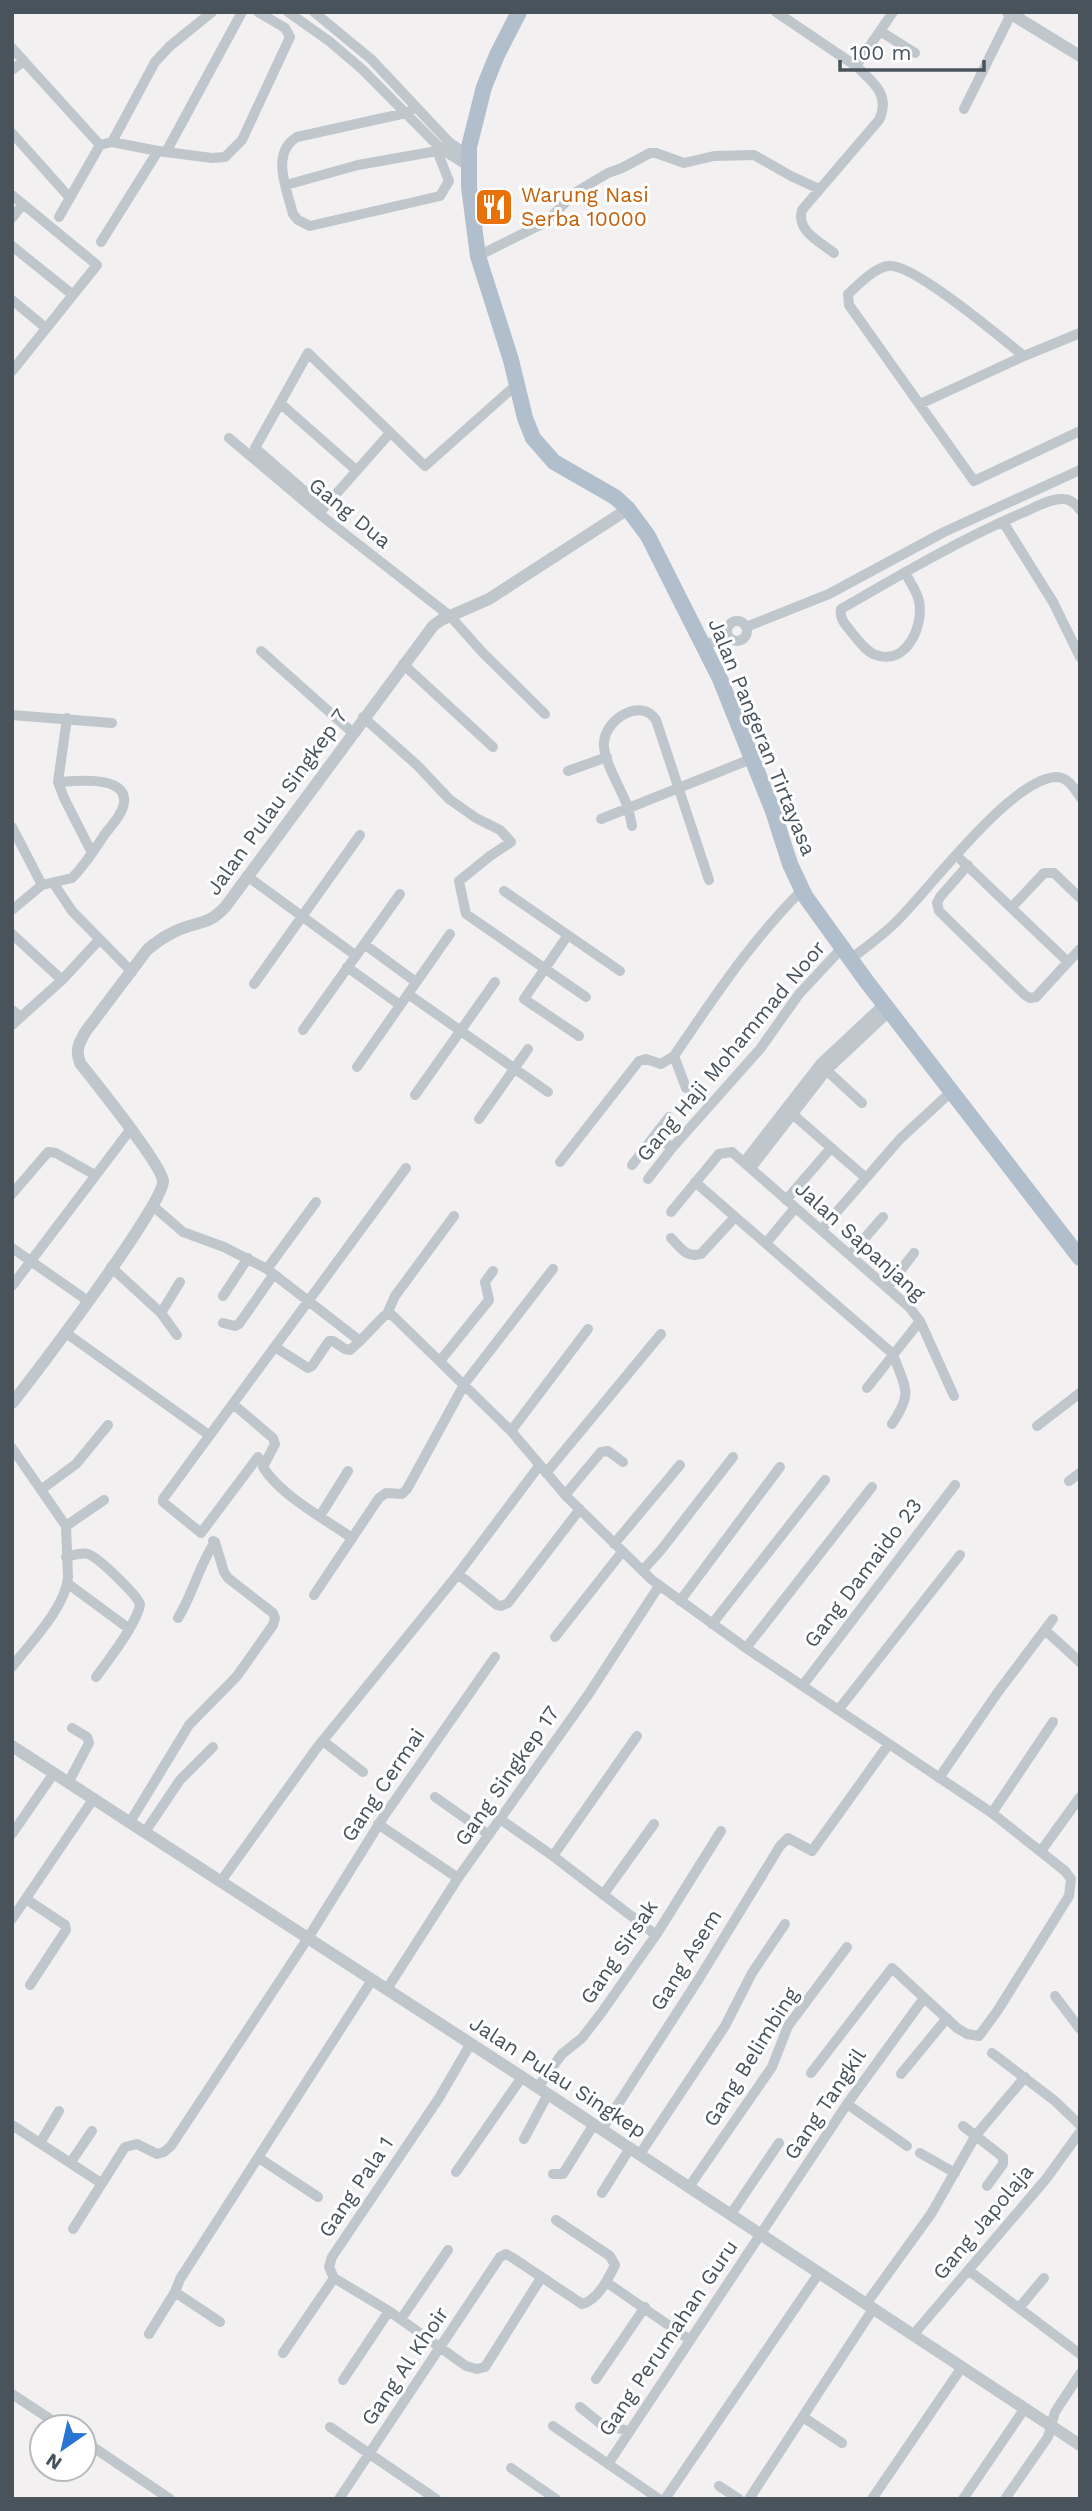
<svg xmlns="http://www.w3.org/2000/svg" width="1092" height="2511" font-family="'Work Sans',sans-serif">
  <rect width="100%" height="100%" fill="#f2f0f0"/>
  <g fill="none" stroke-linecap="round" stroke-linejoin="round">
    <path stroke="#bfc7cd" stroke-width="10" d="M288 12 329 41 363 70 441 149 468 166
      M314 12 371 59 448 141 468 156
      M776 12 856 66
      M880 31 915 53
      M12 48 100 145 112 142 158 151 212 158 225 157 242 140 290 37 285 28 258 12
      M12 70 24 61
      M415 108 406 113 297 137C270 153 287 190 293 214L298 220 310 226 440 196 449 181 437 151
      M964 109 1011 14
      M12 133 70 198
      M112 142 155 62 170 46 212 12
      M166 152 242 12
      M286 185 358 165 437 151 442 147
      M12 195 97 265 12 371
      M59 217 100 145
      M12 218 23 204
      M101 242 158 151
      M12 246 73 295
      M834 253C819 241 796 231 802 210L879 120C891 95 873 82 856 66L893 12
      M478 256 546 222 576 192 608 173 622 168 650 153H656L684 163 714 156 754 155 791 176 819 189
      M12 300 46 328
      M1024 356C1001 338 912 262 888 266 874 268 859 284 848 294L849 305 974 481 1080 431
      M281 404 356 470
      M920 404 1024 356 1080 333
      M229 438 318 513 450 616 483 653 545 714
      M324 508 255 448 308 353 425 466 516 385
      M321 511 390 433
      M1003 522 1053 602 1080 657
      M905 572C909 581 917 591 919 601 924 625 907 666 876 655 866 652 859 641 852 633 846 625 839 619 841 609 900 575 959 540 1022 513 1034 508 1050 498 1063 499 1071 499 1076 504 1080 510
      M727 631a10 10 0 1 1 20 0a10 10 0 1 1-20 0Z
      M746 627 829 594 944 532 1080 470
      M705 646 727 634
      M261 651 352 732
      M403 664 493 747
      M12 715 112 723
      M363 717 418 766 449 799 476 818 500 830 511 842 490 856 459 881 466 914 586 997
      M67 718 58 782 64 798 92 853
      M568 771 607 757
      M601 819 751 759
      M632 826C631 819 629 812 627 805 621 789 602 758 604 742 606 719 641 697 656 720L709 880
      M12 827 42 885
      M956 855 1068 962
      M968 865 940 897 937 903 939 911 1025 995 1030 998 1036 997 1080 949
      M247 876 355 955
      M54 884 72 911 132 972
      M504 891 620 971
      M1012 907 1044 873H1054L1080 898
      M12 910 42 885 72 878C85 865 95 849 105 834 111 826 120 817 123 807 133 774 75 781 58 782
      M12 934 62 980
      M568 935 524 999 579 1036
      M364 944 416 982
      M851 959C866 947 882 936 896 922 929 890 1012 777 1057 777 1069 778 1074 788 1080 797
      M347 967 400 1005
      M254 984 360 835
      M408 994 548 1092
      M12 1010 21 1017
      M12 1025 62 980 99 940
      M303 1030 400 894
      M674 1056 686 1088
      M357 1067 450 934
      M823 1067 862 1103
      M415 1095 495 982
      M790 1112 866 1178
      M479 1119 528 1049
      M655 1135 672 1148
      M560 1162 639 1061 646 1059 661 1064 674 1056C715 996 750 942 802 890
      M744 1162 820 1064 884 1004
      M632 1165 669 1117
      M751 1168 827 1070 890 1011
      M648 1179 672 1148 760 1049 799 994 842 948
      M695 1182 893 1354C905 1389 914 1391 892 1424
      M12 1194 48 1152 56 1153 95 1175
      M786 1200 831 1148
      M153 1206 183 1232 224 1247 267 1269 360 1341 384 1316 391 1314 511 1431 567 1497 652 1580 746 1648 992 1813 1065 1871 1071 1879 1069 1896 998 2010 979 2036 967 2034 957 2028 892 1968 811 2073
      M671 1212 719 1154 732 1152 909 1307 920 1321 954 1396
      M821 1230 900 1139 952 1091
      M671 1238C681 1248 686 1258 701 1254L735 1217
      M766 1243 795 1208
      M12 1248 88 1301
      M850 1255 883 1217
      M111 1267 161 1313 177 1335
      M267 1269 316 1202
      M12 1286 130 1130
      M888 1287 914 1253
      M223 1296 248 1258
      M161 1313 180 1282
      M387 1314 395 1296 454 1216
      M223 1323 235 1326 239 1324 274 1274
      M66 1333 209 1435
      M275 1347 308 1368 312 1366 329 1341H333L345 1349 350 1350 360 1341
      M440 1361 489 1300 485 1282 493 1271
      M867 1388 920 1321
      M233 1404 273 1438 275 1444 263 1467C281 1496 325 1519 352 1538
      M1037 1426 1080 1393
      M511 1431 588 1329
      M12 1448 66 1526 68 1577C66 1607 30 1643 12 1667
      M258 1457 201 1533 163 1502V1499L406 1168
      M546 1473 661 1334
      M1069 1481 1080 1473
      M42 1489 76 1464 108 1425
      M565 1495 601 1452 608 1451 623 1462
      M320 1516 348 1471
      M66 1526 104 1500
      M614 1544 680 1465
      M66 1557C73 1555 81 1552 88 1554 98 1557 136 1594 140 1604 138 1622 108 1661 96 1677
      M643 1570 661 1550 733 1457
      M458 1574 497 1605 501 1606 508 1603 580 1509
      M67 1583 128 1628
      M314 1595 379 1498 386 1493 402 1494 407 1489 465 1383 553 1269
      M680 1601 780 1467
      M178 1618C193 1594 199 1565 215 1542L213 1541
      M712 1624 825 1480
      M1045 1630 1080 1662
      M555 1637 622 1552
      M746 1648 872 1487
      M803 1685 955 1485
      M839 1709 960 1555
      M323 1741 363 1772
      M939 1778 998 1692 1053 1619
      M69 1781 89 1743 87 1737 72 1728
      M435 1797 489 1835
      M992 1813 1053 1722
      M500 1819 553 1856 656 1935
      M130 1822 189 1725 237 1676 273 1625 275 1618 273 1613 228 1578 224 1572 215 1542
      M378 1824 458 1878
      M145 1832 180 1780 213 1747
      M12 1834 54 1773
      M1041 1851 1080 1797
      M553 1856 637 1736
      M221 1881 316 1749 458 1574 539 1466
      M603 1895 654 1824
      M26 1899 65 1925 66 1930 30 1985
      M12 1919 94 1798
      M387 1989 458 1878 588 1695 659 1586
      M1055 1996 1080 2029
      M992 2053 1055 2101 1080 2125
      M901 2074 947 2018
      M538 2087 562 2054 582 2038 602 2012 656 1935 721 1831
      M847 2104 907 2146
      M12 2125 101 2183
      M963 2126 1003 2157V2164L987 2186
      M602 2129 700 1977 780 1846 788 1838 812 1851 888 1745
      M524 2139 548 2094
      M40 2143 59 2111
      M920 2153 955 2173
      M640 2154 725 2026 752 1973 785 1924
      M259 2158 318 2197
      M71 2162 92 2131
      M456 2172 522 2077
      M553 2174H563L594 2124
      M689 2187 772 2067 788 2026 847 1947
      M602 2193 630 2148
      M731 2214 779 2143
      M73 2229 125 2147 137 2144 157 2154 164 2152 171 2146 308 1938 384 1816 495 1657
      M968 2270 1080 2354
      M334 2278 389 2311 466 2366 477 2369 485 2367 541 2278
      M606 2282 690 2340
      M175 2292 220 2322
      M866 2304 931 2214 976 2135 1025 2077
      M1019 2308 1044 2278
      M401 2319 448 2250
      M149 2334 175 2292 180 2279 372 1980
      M913 2335 1046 2179 1080 2132
      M283 2353 334 2278 329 2267 332 2257 439 2098 471 2043
      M596 2379 645 2307
      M343 2380 389 2311
      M12 2394 62 2427
      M580 2407 601 2424 629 2431
      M803 2417 842 2443
      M553 2426 659 2499
      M330 2427 436 2499
      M84 2441 170 2499
      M608 2464 847 2104 924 1998
      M511 2468 556 2499
      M719 2486 739 2499
      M339 2499 500 2257 506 2254 513 2258 582 2304C598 2300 608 2279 615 2265L610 2256 556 2220
      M665 2499 819 2273
      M749 2499 873 2309
      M872 2499 962 2367
      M963 2499 1025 2408
      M1005 2499 1048 2437 1055 2412 1080 2374"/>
    <path stroke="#bfc7cd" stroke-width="12" d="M1008 12 1080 56
      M12 1403C34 1376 165 1203 163 1181 162 1165 94 1081 80 1063 75 1049 79 1043 86 1031L147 950C156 942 165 936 176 931 199 920 207 927 226 906L433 626 441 620 489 599 628 509
      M12 1746 522 2077 1080 2445"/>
    <path stroke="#b1bfcc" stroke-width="16" d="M519 12 497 55 484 87 469 147V187L478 256 511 360 525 418 533 438 554 462 615 497 628 509 648 536 720 679 773 811 790 864 805 896 867 982 1080 1258"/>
  </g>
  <defs>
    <symbol id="restaurant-square" viewBox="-11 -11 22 22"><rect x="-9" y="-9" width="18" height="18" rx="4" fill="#e8710a" stroke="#fff"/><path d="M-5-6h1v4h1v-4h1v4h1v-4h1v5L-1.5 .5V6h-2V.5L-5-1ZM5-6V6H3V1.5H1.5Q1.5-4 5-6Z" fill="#fff"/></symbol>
  </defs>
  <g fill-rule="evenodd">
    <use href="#restaurant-square" x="472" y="185" width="44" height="44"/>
  </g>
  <g text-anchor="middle" stroke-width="6" stroke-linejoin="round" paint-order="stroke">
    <g font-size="21" fill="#c56008" stroke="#fff" text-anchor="start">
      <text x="521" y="202">Warung Nasi<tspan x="521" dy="24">Serba 10000</tspan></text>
    </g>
    <g font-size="21" fill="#49535b" stroke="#fff">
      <text transform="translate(350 513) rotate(39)" y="7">Gang Dua</text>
      <text transform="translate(762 737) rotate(68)" y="7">Jalan Pangeran Tirtayasa</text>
      <text transform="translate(277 802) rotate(-54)" y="7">Jalan Pulau Singkep 7</text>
      <text transform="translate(731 1051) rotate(-50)" y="7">Gang Haji Mohammad Noor</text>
      <text transform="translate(860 1241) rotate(42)" y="7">Jalan Sapanjang</text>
      <text transform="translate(863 1573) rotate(-53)" y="7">Gang Damaido 23</text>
      <text transform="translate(507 1776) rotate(-55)" y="7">Gang Singkep 17</text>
      <text transform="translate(383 1785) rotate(-56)" y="7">Gang Cermai</text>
      <text transform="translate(619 1952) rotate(-56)" y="7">Gang Sirsak</text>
      <text transform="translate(686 1960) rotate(-58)" y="7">Gang Asem</text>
      <text transform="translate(751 2057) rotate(-58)" y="7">Gang Belimbing</text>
      <text transform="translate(558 2077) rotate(33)" y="7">Jalan Pulau Singkep</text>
      <text transform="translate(825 2104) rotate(-56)" y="7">Gang Tangkil</text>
      <text transform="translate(356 2187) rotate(-56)" y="7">Gang Pala 1</text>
      <text transform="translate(983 2222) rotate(-50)" y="7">Gang Japolaja</text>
      <text transform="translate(668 2338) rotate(-56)" y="7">Gang Perumahan Guru</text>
      <text transform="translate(405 2366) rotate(-56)" y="7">Gang Al Khoir</text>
    </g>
  </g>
  <rect width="1092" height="2511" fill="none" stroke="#49535b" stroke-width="28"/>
  <g transform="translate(63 2448) rotate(214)"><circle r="33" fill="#ffffff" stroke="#b6babd" stroke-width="2"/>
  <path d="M0-5L12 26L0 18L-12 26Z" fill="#2875d3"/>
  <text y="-10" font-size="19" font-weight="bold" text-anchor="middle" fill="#49535b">N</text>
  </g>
  <path d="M840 60v10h144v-10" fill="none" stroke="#49535b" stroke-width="3.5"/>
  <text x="850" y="60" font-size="21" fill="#49535b" stroke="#ffffff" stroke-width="5" paint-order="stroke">100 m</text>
</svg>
